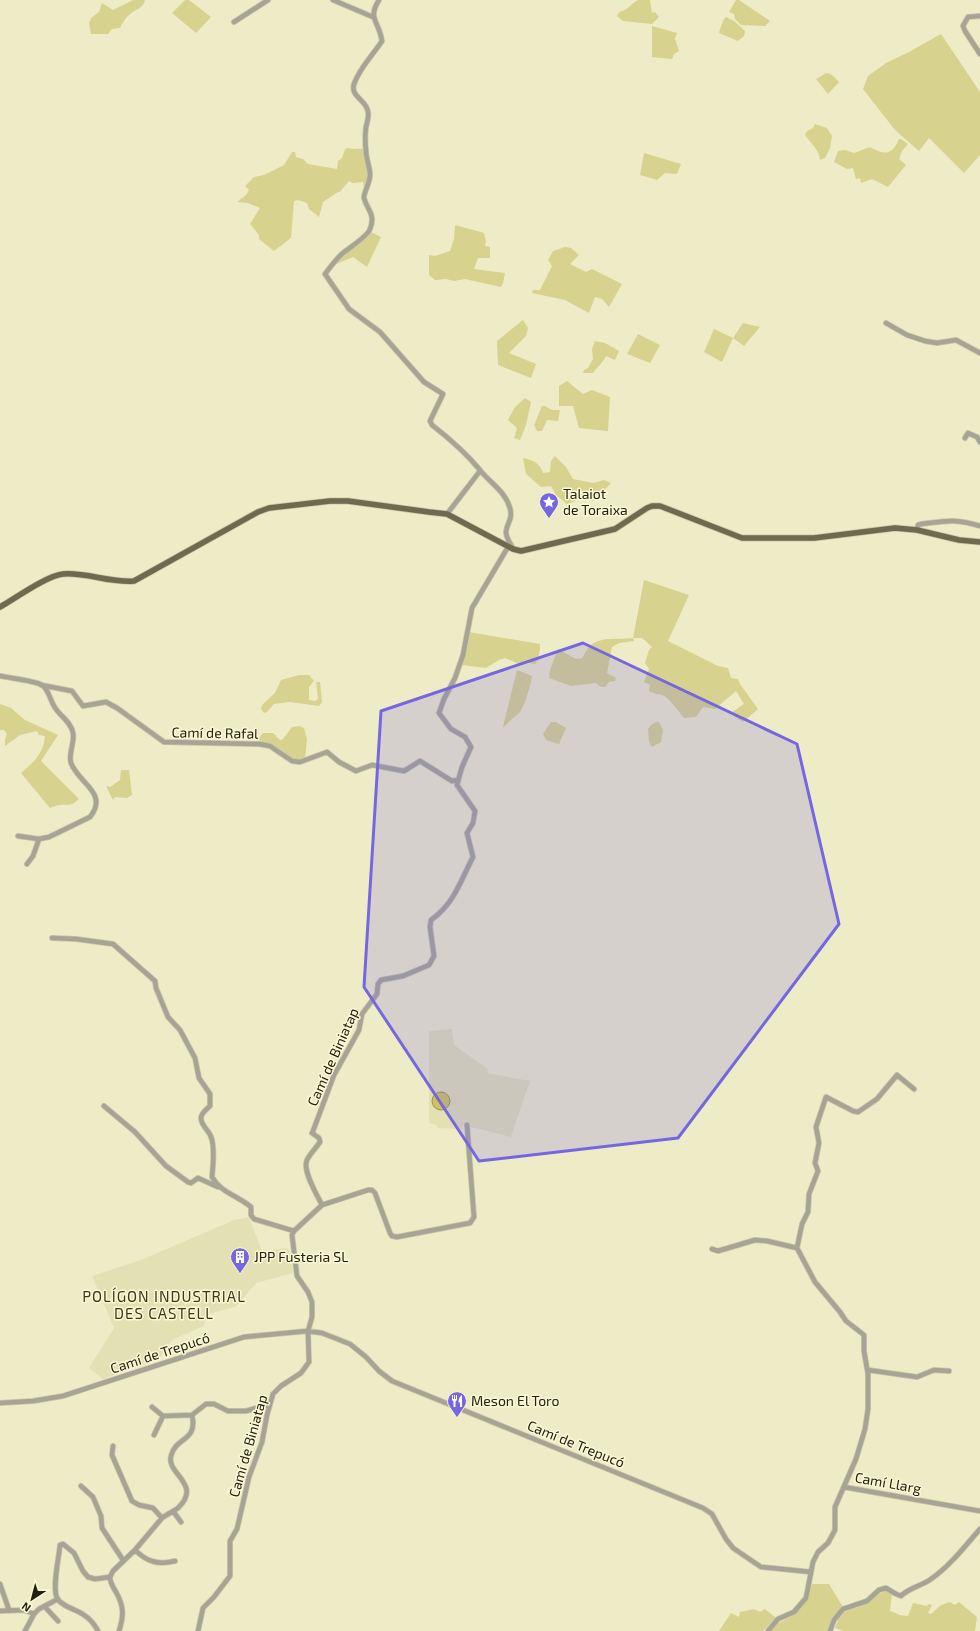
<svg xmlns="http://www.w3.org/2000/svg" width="980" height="1631" font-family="'Exo 2',sans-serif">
  <rect width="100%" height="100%" fill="#eeecc7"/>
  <path fill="#e3e0b4" d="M452 1029 454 1045 488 1069 487 1073 530 1081 511 1137 463 1125V1129L437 1128V1125L429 1123V1031Z
    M249 1217 262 1251 287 1248 290 1253 293 1273 256 1283 237 1306 206 1315 204 1326 172 1340 159 1359 103 1379 89 1368 114 1328 92 1276 141 1260 234 1220Z"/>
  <path fill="#d7d28d" d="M133 0H145C143 9 135 9 129 15 125 18 122 24 120 28L112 29 108 34H91L89 23 91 18 99 12 102 3 113 10Z
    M185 0H189L211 17 196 33 172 13Z
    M638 0H650L652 13 655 12 659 17 652 24 623 21 617 16 619 12C629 10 630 4 638 0Z
    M736 0H739L770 21 765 26 741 25 735 19 734 14 729 12Z
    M726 17 734 21 745 31 744 36 738 41 719 33C721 27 722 21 726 17Z
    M652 26 677 33 675 39 679 51 674 54 672 59 652 57Z
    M941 34 980 92V155L964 173 929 138 919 151 895 130 863 89 868 76 886 63 909 52Z
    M826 73 831 74 839 82 828 94 816 79Z
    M815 124 827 128 832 136 830 148 825 158 820 160C819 149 811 144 805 135L807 131 813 128Z
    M899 139H901L908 144 902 151 899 159 906 165 888 187 872 179 861 183 860 178 856 179 853 168 847 169 834 162 838 151 845 150 854 153 870 147C884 155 892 156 899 139Z
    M348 148C353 150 358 148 364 149L369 177 365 189 364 188 363 182 352 183 349 181 340 192H338L323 202 319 217 309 209 307 203 298 200 294 201 291 238 274 251 259 239V235L250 224 260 208 248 203 237 202 246 195 249 190 245 186 254 177 264 175 284 165 292 152H295L296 157 303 159 308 164 337 169 338 161 342 158 345 149Z
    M644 153 681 164 677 174 665 173 657 180 640 175Z
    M455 225 484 233 486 241 485 246 490 247V258H478L474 269 505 273 503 283 501 287 465 279 454 281 446 279 435 280 429 275V255L435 256 450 251 454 239Z
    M371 232 381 237 367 267 353 257 334 265Z
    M565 247 571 248 579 255 570 264 586 272 592 269 622 284 609 307 602 299 595 297 589 313 565 300 532 293 533 290H540L552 266 548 260 553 251Z
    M523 320 528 328 526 336 509 353 536 364 531 378 498 365 497 341Z
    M743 323 760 327 744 346 733 338 722 362 704 352 714 329 733 338Z
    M638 334 660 345 650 363 627 354Z
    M595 341 605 343 619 351 615 360 606 356C603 363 597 367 593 373H583L584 370 588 368 593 359 592 349Z
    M567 381 583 394 592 390 610 397 608 431 579 428 573 406H559V386Z
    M525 398 531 402 526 425 520 440 514 438 517 428 508 420 515 407Z
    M542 406H545L552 410H560L558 421 547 420 542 431H537L534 425Z
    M555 456 566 467 573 479 593 483 604 480 611 483 602 493 593 501 582 499 567 504 556 495 551 486 541 487 526 474 523 458C533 460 540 463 543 473L550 472 551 461Z
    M644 580 689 595 668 641 718 666 728 668 731 678 738 679 740 684 758 709 743 722 735 717 732 712 744 704 736 691 715 709 703 707 696 717 684 718C678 711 672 701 664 696 660 694 654 694 649 691L650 685 644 682 649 669 645 663 649 650 652 647 642 638H633L634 641 619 643 612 647 607 673 616 678 615 681 609 682 605 687H601L596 683 571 686 549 678 550 670 558 649 576 659 582 658C585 654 587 648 591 645 602 636 620 640 633 638Z
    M469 632 540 644C540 651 539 659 535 664L525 662 519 664 505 658 499 660 486 668 462 665 468 645Z
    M517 670 532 676C531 684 525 705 520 712 515 717 509 721 504 727H503Z
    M299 675H309L314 681 309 687V700L315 701 318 699 316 682H320L322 702 319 706 290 702 274 704 267 712 264 713 261 709 262 705 275 693 281 680Z
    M0 704 11 708 25 720 58 735 41 761 79 799C70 807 70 804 60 805 57 805 53 807 50 808L21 773C33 763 44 753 45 736L39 735 37 731 20 735 5 746V739L7 734 4 730H0Z
    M551 722H556L566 728 559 744 546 740 543 734Z
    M656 722H659L663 730 661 742 652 747 649 742 648 729 651 725Z
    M299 726 304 728 307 739 305 759C289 763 273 750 260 743L259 738 263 733H273L280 740 283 739 292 727Z
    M121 770H129L132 795 127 798 115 797 113 800 106 786 110 787 120 780Z
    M812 1584H829L843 1607 828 1631H771C779 1620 780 1623 790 1617 803 1609 809 1597 812 1584Z
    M886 1591 892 1594 890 1611 900 1615 908 1616 913 1603 927 1606 928 1604 932 1605 928 1613 931 1614 941 1605 950 1602 955 1605 959 1602 977 1617 975 1631H844L835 1628 839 1618 844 1612 864 1605 881 1593Z
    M754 1609 760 1612 765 1609 776 1618 763 1631H719L731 1613 739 1617 740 1612Z"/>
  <path fill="#ccc45e" stroke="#999348" d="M432 1101a9 9 0 1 1 18 0a9 9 0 1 1-18 0Z"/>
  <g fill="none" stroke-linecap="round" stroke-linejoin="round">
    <defs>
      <path id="minor" d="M333 0 373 17
        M379 0C367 19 379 21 382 41 373 55 360 67 354 84 350 97 367 100 368 112 369 116 367 123 366 127 365 135 365 143 366 151 366 159 370 167 370 175 370 183 363 194 364 198 367 210 376 214 370 229 368 236 349 248 343 253 336 259 331 266 325 274L349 309 380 332 424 382 443 394 430 421 432 425C450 439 466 453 480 470 490 483 505 491 510 508 513 520 507 522 506 532 506 538 511 544 513 549
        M980 16 968 17 963 26 965 31 980 54
        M234 22 268 0
        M886 323 907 335 925 341 937 343 956 340 980 353
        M965 438 968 433 977 437 980 442
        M447 514 480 471
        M917 530 918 525 921 524C945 521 956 518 980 526
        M0 676C9 678 35 681 42 685 49 690 50 700 54 706 59 716 71 721 73 733 75 743 68 753 71 763 79 784 109 793 90 817L49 837 39 839 33 856 27 864
        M41 685 72 691 83 706 106 702 117 708 164 742 259 744 270 746 292 761 300 762 327 752 339 762 356 771 372 765 404 771 420 761 452 781 457 780
        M18 836 39 839
        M52 938 76 939 113 944 155 981 156 988 168 1017 180 1030 195 1058 199 1078 210 1094V1106C207 1109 201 1113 201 1118 201 1126 209 1130 211 1137 215 1146 213 1167 212 1177 220 1192 238 1196 251 1207V1215L254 1219 294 1231
        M104 1106 135 1132 166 1166 188 1182 191 1183 198 1178 218 1187
        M322 1205C317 1195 302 1170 307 1160 310 1154 316 1148 320 1142L319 1138 312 1133 313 1131 334 1075 359 1030 362 1014 377 994 378 984 381 980 403 976 429 965 434 956 430 927 431 920C454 904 460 882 473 857L467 833 473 823 475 811 457 785 462 767 471 747 465 737 451 729 439 713 444 699 455 678 463 655 472 608 508 547
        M712 1249 718 1251 755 1240 767 1241 797 1248
        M868 1370 917 1377 934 1370 949 1371
        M0 1403 33 1401 63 1396 244 1337 308 1331 322 1333 350 1344 366 1357 379 1371 392 1381 703 1508 712 1514 726 1539 733 1548 761 1567 811 1572
        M152 1407 163 1416
        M154 1435 163 1416 192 1415
        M113 1446 112 1455 132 1501 139 1505 153 1508 162 1518
        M81 1486 93 1497 101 1516 102 1528 123 1560
        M844 1487 980 1511
        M173 1511 181 1522
        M135 1550C147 1562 158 1565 175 1561
        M0 1584 9 1610
        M45 1607 58 1621
        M0 1611 24 1610 34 1614
        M25 1631 34 1614 39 1609 58 1599
        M98 1631C95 1625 90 1619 84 1615 76 1609 62 1607 57 1598 52 1586 59 1558 60 1545L63 1544 74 1553 83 1571 88 1577 95 1579 110 1577
        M119 1631C124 1616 124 1606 116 1592 113 1587 110 1583 110 1577L113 1571 135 1550 162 1518C167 1514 173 1512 178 1508 203 1484 166 1474 171 1456 176 1436 198 1442 192 1415L206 1404H214L228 1411H246L270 1404
        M198 1631 203 1608 214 1597 230 1576V1541L237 1529 249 1477 262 1442 267 1415 273 1394 281 1386 301 1373 309 1362 308 1331 312 1317V1302L308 1292 297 1276 292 1235 294 1231 322 1205 368 1190H372L375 1193 390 1233 392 1236 397 1237 470 1223 474 1217 467 1125
        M768 1631 778 1619 794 1612 806 1598 813 1562 818 1552 828 1543 835 1530V1507L856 1459 865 1429 868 1409V1374L864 1351V1335L846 1321 840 1312 815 1282 797 1248 802 1224 808 1212 809 1194 818 1171 815 1163 819 1143 816 1127 826 1097 853 1111 858 1112 877 1099 897 1075 914 1089
        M830 1631 834 1620 843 1609 867 1601 879 1590 886 1588 896 1594 901 1596C910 1587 922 1586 931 1579 950 1566 965 1546 980 1529"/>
      <path id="major" d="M0 607C16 598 46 576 63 574 86 572 110 583 134 581L258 512 269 508 330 501H348L429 512 447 514 513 549 521 551 615 529 647 508 652 506H660L742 538H814L895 528 917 530 959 540 980 542"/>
    </defs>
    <use href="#minor" stroke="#c9c7a7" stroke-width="6"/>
    <use href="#major" stroke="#c9c7a7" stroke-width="7"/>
    <use href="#minor" stroke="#a5a495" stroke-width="4.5"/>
    <use href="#major" stroke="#6c6a4f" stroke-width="5.5"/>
  </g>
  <path fill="#7566e1" fill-opacity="0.2" stroke="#7566e1" stroke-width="3" stroke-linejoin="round" d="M583 643 797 744 839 924 678 1138 479 1161 364 987 381 711Z"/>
  <defs>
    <symbol id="sight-pin" viewBox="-11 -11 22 30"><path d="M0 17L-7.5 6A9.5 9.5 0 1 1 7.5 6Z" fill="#7566e1" stroke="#fbf9d4"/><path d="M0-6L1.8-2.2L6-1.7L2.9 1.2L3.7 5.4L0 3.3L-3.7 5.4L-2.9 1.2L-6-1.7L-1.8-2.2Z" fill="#fff"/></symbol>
    <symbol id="building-pin" viewBox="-11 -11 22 30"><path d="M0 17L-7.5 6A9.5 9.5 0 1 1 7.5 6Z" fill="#7566e1" stroke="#fbf9d4"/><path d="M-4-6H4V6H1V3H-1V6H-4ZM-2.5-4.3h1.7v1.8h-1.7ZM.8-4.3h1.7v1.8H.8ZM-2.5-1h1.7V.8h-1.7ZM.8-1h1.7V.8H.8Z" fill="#fff"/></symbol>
    <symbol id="restaurant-pin" viewBox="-11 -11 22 30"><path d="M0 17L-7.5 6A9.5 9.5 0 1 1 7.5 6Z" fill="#7566e1" stroke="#fbf9d4"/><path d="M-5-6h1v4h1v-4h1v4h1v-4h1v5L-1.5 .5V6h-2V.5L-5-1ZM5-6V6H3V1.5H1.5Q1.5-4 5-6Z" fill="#fff"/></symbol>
  </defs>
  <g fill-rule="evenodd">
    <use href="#sight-pin" x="538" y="491" width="22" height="30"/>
    <use href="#building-pin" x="229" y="1246" width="22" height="30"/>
    <use href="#restaurant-pin" x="446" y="1390" width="22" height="30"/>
  </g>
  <g text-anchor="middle" stroke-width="3" stroke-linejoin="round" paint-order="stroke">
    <g font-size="14" fill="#212013" stroke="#fbf9d4" text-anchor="start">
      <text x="563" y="499">Talaiot<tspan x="563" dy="16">de Toraixa</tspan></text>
      <text x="254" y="1262">JPP Fusteria SL</text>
      <text x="471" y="1406">Meson El Toro</text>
    </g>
    <g font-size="14" fill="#212013" stroke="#fbf9d4">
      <text transform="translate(215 733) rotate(1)" y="5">Camí de Rafal</text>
      <text transform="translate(333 1057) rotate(-66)" y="5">Camí de Biniatap</text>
      <text transform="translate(160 1353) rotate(-18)" y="5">Camí de Trepucó</text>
      <text transform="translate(576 1444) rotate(22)" y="5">Camí de Trepucó</text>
      <text transform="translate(248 1446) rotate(-74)" y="5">Camí de Biniatap</text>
      <text transform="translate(888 1483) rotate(10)" y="5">Camí Llarg</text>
    </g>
    <g font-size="15" letter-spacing="1" fill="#3a3819" stroke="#fbf9d4">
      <text x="164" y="1302">POLÍGON INDUSTRIAL<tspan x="164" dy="17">DES CASTELL</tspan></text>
    </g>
  </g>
  <g transform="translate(32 1599) rotate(216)" stroke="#fbf9d4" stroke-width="3" paint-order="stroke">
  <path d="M0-3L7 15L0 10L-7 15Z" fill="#212013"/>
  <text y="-6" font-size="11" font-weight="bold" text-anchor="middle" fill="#212013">N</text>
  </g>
</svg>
